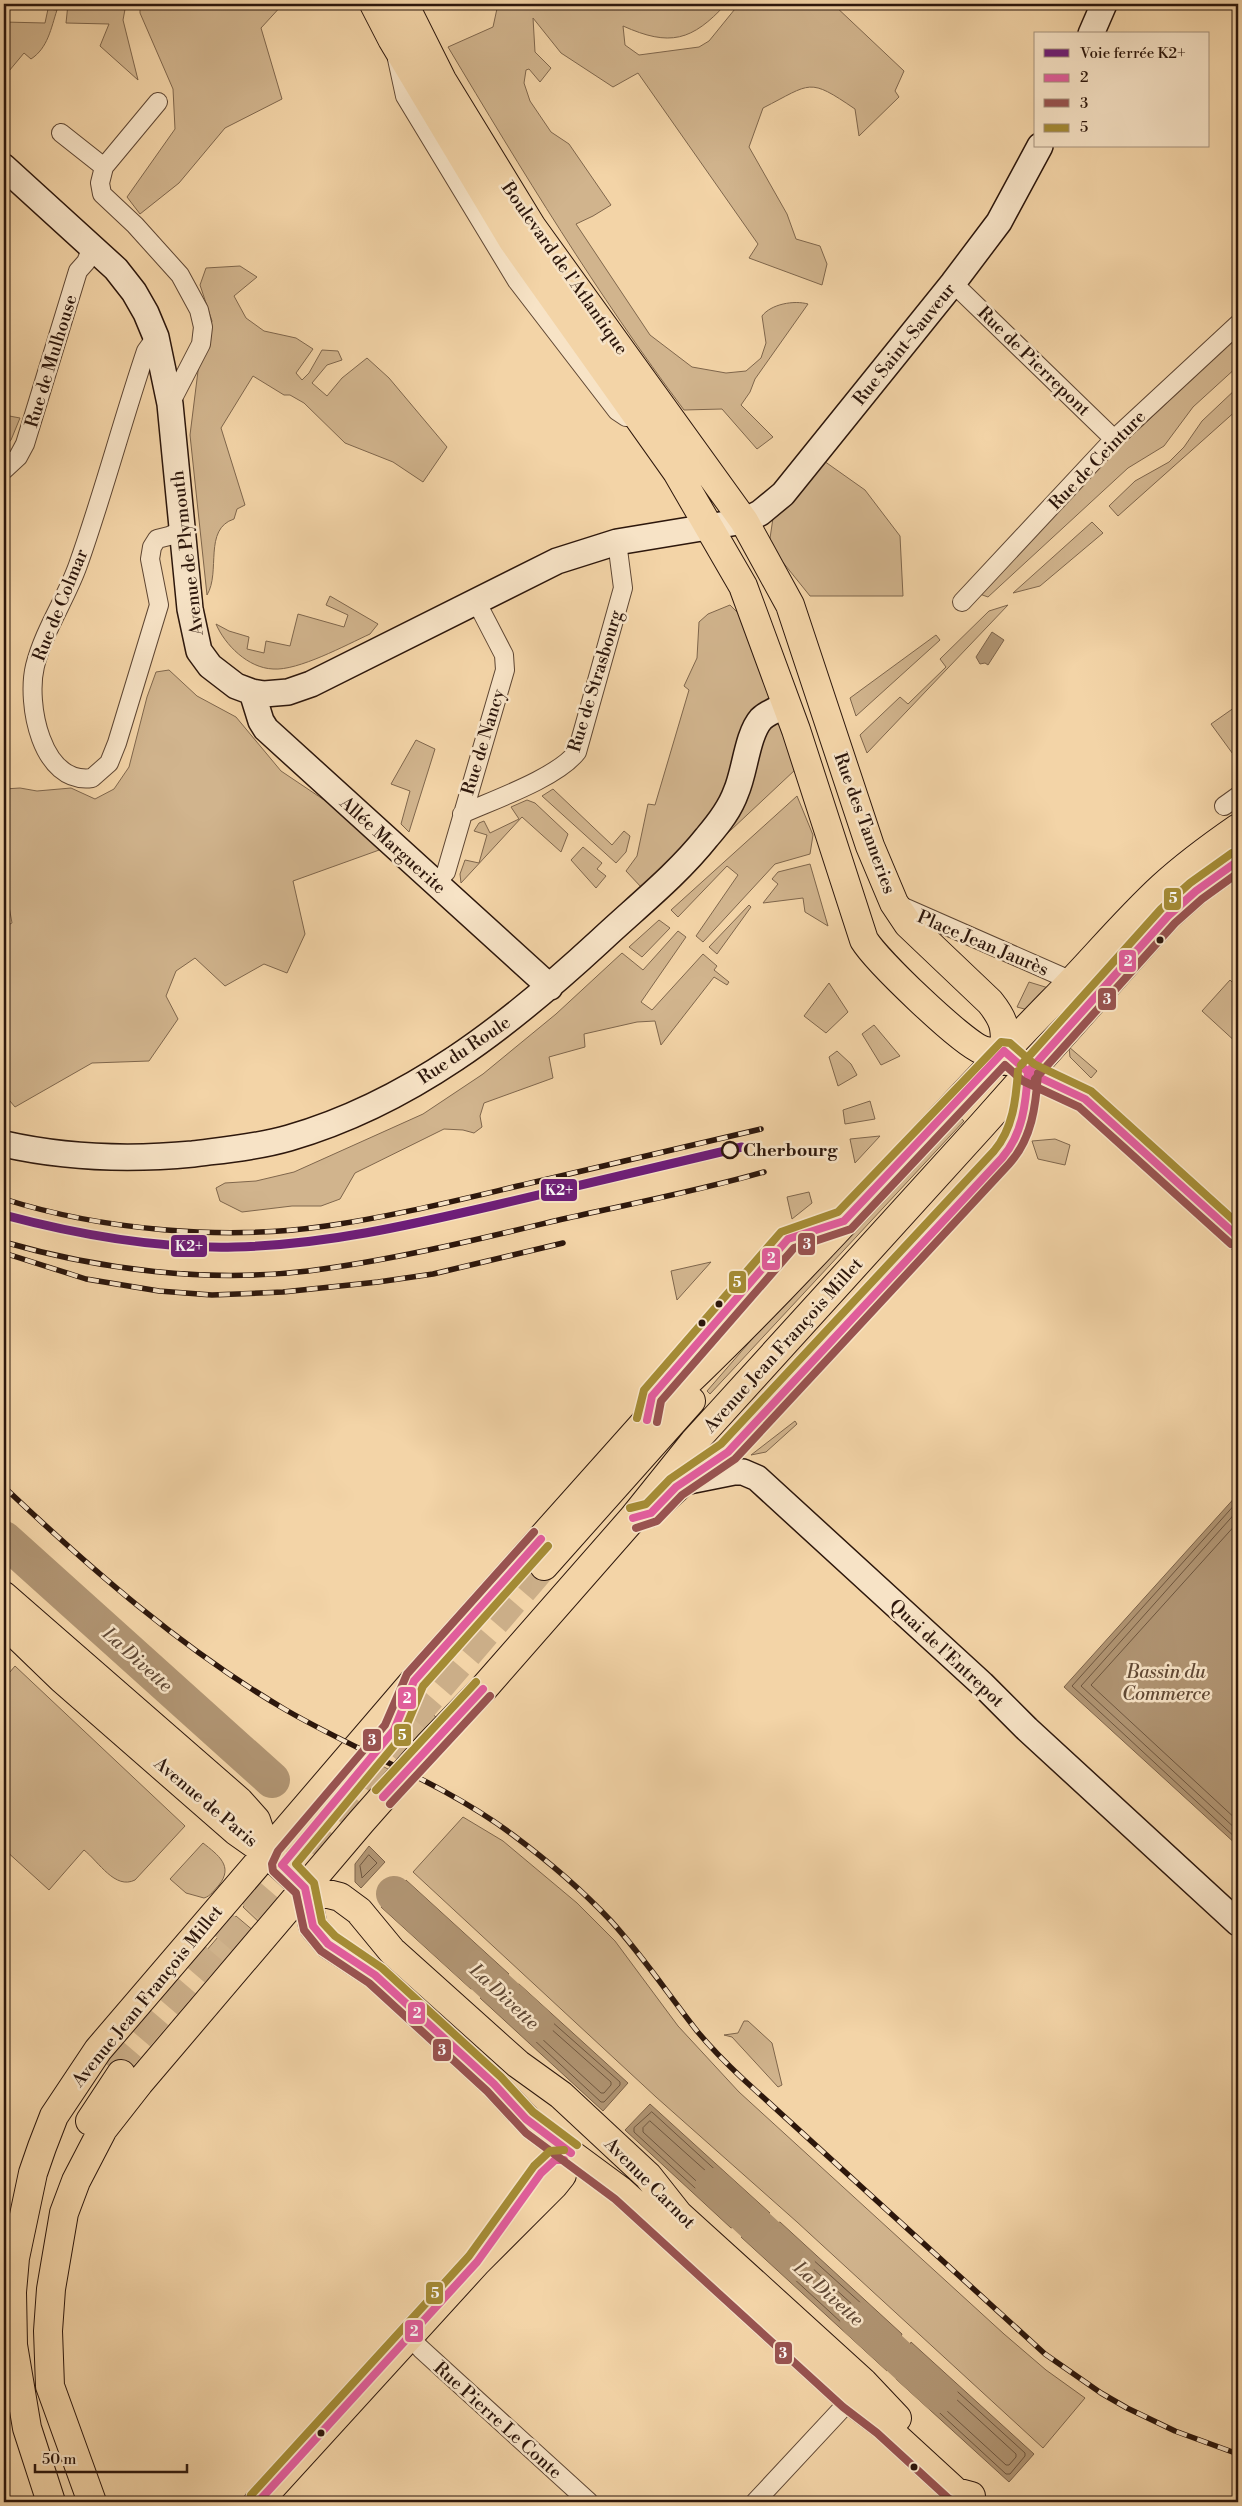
<svg xmlns="http://www.w3.org/2000/svg" width="1242" height="2506" font-family="'Libre Bodoni',serif">
  <rect width="100%" height="100%" fill="#f3d4a7"/>
  <filter id="stains"><feTurbulence type="fractalNoise" baseFrequency=".004" numOctaves="4"/><feColorMatrix values="0 0 0 0 .2 0 0 0 0 .09 0 0 0 0 .02 0 0 0 .5 -.17"/></filter>
  <radialGradient id="worn" r=".72"><stop offset=".6" stop-color="#630" stop-opacity="0"/><stop offset="1" stop-color="#630" stop-opacity=".3"/></radialGradient>
  <path fill="#d1b48d" stroke="#7f664c" d="M68 4H126L123 20 138 80 100 46 109 24 66 23Z
    M140 4H283L261 28 282 99 225 128 179 183 140 214 127 197 175 129 173 89 140 13Z
    M498 4H726C692 41 670 47 623 26L625 45 639 55 699 47 709 41 739 4H833L904 71 895 91 899 97 859 136 855 109C808 77 812 83 763 108L749 147 787 214 796 239 820 246 827 264 822 285 749 258 758 244 638 73 613 87 561 53 533 18 535 52 551 68 540 82 529 69 526 70 524 83 530 101 551 132 569 144 611 205 593 216 576 224 650 335 692 367 726 373 746 371 761 358 766 343 762 316C771 304 794 300 808 304L755 379 750 392 741 405 773 437 757 449 722 409 684 410C597 294 522 171 448 47L493 27Z
    M48 9 57 10C51 28 48 48 31 59L24 53 4 77V22L45 23Z
    M240 266 257 277 234 296 246 318 264 331 296 338 313 349 296 373 302 380 309 373 322 350 338 351 342 360 327 365 312 383 327 396 342 378 367 358 389 378 447 447 423 482 393 462 345 443 304 403 290 395H284L253 376 221 428 245 505 237 509 234 519C203 529 221 572 207 595L190 435 199 363 212 321 200 285 206 268Z
    M1238 336V366L1193 407 1164 446 1128 468 988 597 977 593 1120 447Z
    M1238 387V409L1118 516 1109 506 1135 481 1169 462 1184 447 1202 421Z
    M4 415 20 418 11 440 4 448Z
    M824 461 865 490 900 536 903 596H810L769 545 773 518Z
    M1092 522 1103 533 1040 586 1013 593Z
    M330 596 378 624 370 634C346 645 298 671 273 669 248 668 225 645 216 624L229 631 249 637 247 649 264 653 266 641 290 646 298 614 344 627 348 615 326 605Z
    M730 605 746 621 796 769 715 845 642 888 626 871 637 856 648 804 655 805 689 690 684 686 697 658 699 622 708 614Z
    M1008 605 867 753 860 735 900 697 908 704 946 667 940 659 989 611Z
    M936 635 940 640 856 716 850 698Z
    M169 670 197 696 236 717 281 771 354 820 382 849 293 881 305 934 287 973 264 964 225 986 195 958 176 971 166 996 178 1019 149 1061 92 1063 15 1107 4 1094V927L12 923 4 879V789L20 788 37 791 71 788 95 799 114 789 129 767 147 697 156 672Z
    M1238 705V761L1211 724Z
    M416 740 435 749 409 832 401 824 410 791 391 784Z
    M553 789 612 845 624 831 630 836 626 852 616 863 542 796Z
    M797 796 813 835 810 854 775 864 703 942 696 936 738 875 727 866 678 917 671 910Z
    M527 800 535 803 568 834 561 852 522 817 461 883 460 874 465 860 479 863 487 835 474 831 479 823 484 821 490 833 519 819 511 807Z
    M583 847 602 863 597 869 606 876 596 888 571 860Z
    M810 864 828 926 805 912 803 898 763 903 778 884 772 879 778 872Z
    M749 905 751 907 717 954 709 947Z
    M659 920 670 928 642 957 629 947Z
    M678 931 686 937 641 1002 652 1010 703 954 717 966 714 970 729 982 727 985 714 977 661 1045 655 1021 637 1022 584 1034 585 1047 549 1057 553 1078 484 1103 480 1116 482 1127 474 1133 463 1130 444 1129 355 1173 340 1199 321 1206H292L242 1212 220 1201 216 1188 225 1183 256 1181 294 1172 423 1114 483 1074 556 1014 622 953 643 970Z
    M1230 980 1238 988V1044L1202 1011Z
    M1029 982 1055 990 1028 1010 1017 1007Z
    M829 983 848 1012 826 1033 804 1016Z
    M874 1025 900 1056 881 1065 862 1034Z
    M1069 1047 1097 1071 1091 1078 1070 1057Z
    M837 1051 851 1064 857 1075 838 1086 829 1057Z
    M870 1101 875 1119 845 1124 843 1110Z
    M957 1115 964 1121 710 1394 707 1391 780 1307Z
    M880 1136 855 1163 850 1139Z
    M1055 1139 1070 1145 1065 1165 1038 1159 1032 1141Z
    M809 1192 812 1203 792 1219 787 1197Z
    M711 1262 677 1300 671 1271Z
    M795 1421 797 1424 766 1452 751 1455Z
    M15 1666 185 1826 135 1880C115 1890 99 1862 84 1850L49 1890 4 1849V1679Z
    M419 1702 437 1718 402 1760 388 1751Z
    M376 1763 392 1771 380 1785 363 1789 334 1823 328 1817Z
    M463 1817 503 1841 577 1903 615 1941 678 2026 739 2092 1004 2334 1046 2370 1085 2398 1043 2448 797 2222 656 2097 413 1872Z
    M318 1826 334 1840 319 1852H314L307 1843Z
    M203 1843C218 1855 234 1866 219 1885 214 1890 211 1896 204 1898L186 1893 170 1879Z
    M259 1892 268 1894 274 1904 261 1924 243 1907 252 1896Z
    M236 1916 255 1932 224 1967 206 1951Z
    M744 2021H748L772 2043 782 2085 778 2087 732 2037 724 2035 738 2033Z"/>
  <path fill="#b09472" stroke="#7c6249" d="M992 632 1004 640 988 665 985 663 980 664 976 657Z
    M1238 1494V1846L1064 1687Z
    M369 1846 385 1862 361 1888 355 1882V1864Z
    M406 1880 509 1974 471 1989 381 1907Z
    M519 1984 628 2083 603 2111 480 1998Z
    M650 2104 770 2213 731 2228 625 2130Z
    M780 2222 902 2334 887 2371 741 2237Z
    M911 2342 1034 2454 1009 2482 896 2379Z"/>
  <g fill="none" stroke-linecap="round" stroke-linejoin="round">
    <path stroke="#6e563f" stroke-width="1" d="M1238 1501 1072 1686 1238 1840
      M1238 1510 1081 1686 1238 1831
      M1238 1522 1091 1685 1238 1821
      M369 1855 377 1863 362 1878 360 1866Z
      M405 1889H408L497 1970V1973L471 1982 390 1909V1905Z
      M405 1898H408L485 1967V1971L472 1975 399 1908V1905Z
      M516 1990 620 2082V2085L604 2102H601L492 2001 493 1998Z
      M515 1997 611 2082V2085L604 2093H601L504 2004 505 2001Z
      M652 2112 757 2208V2212L731 2221 634 2132V2128Z
      M650 2121 745 2206V2209L732 2214 643 2132V2128Z
      M778 2228 895 2334 886 2360H882L753 2241 754 2238Z
      M777 2236 887 2336 883 2349H880L765 2244 766 2240Z
      M915 2353 1025 2453V2456L1010 2474H1006L903 2379 911 2354Z
      M914 2364H918L1016 2454V2457L1009 2465H1006L910 2377Z"/>
    <path stroke="#b09472" stroke-width="36" d="M4 1539 272 1780
      M394 1894 536 2024
      M713 2186 797 2263
      M858 2320 940 2395"/>
    <path stroke="#cbae88" stroke-width="28" stroke-dasharray="28 14" stroke-linecap="butt" d="M112 2069 544 1566"/>
    <defs>
      <path id="street" d="M397 59 405 96 517 281 617 411 626 417
        M158 102 104 167 100 183 102 194 135 225 180 275 199 310 203 327 201 344 170 404
        M61 133 104 167
        M953 283 1114 439
        M156 337 146 351C122 422 103 495 78 565 66 599 44 630 35 666 26 703 41 785 92 778L109 763 117 743 159 605 150 559 152 547 157 539 169 536 183 530
        M4 470 18 457 25 444 78 271 86 262 92 247
        M962 602 1114 439 1238 324
        M1224 806 1238 796
        M462 814C493 800 557 778 577 752L623 588 617 542
        M435 884 446 872 505 670 504 655 476 601
        M899 905 1072 981
        M410 2337 421 2349 589 2502
        M755 2502 850 2400"/>
      <path id="secondary" d="M1091 34 1104 4
        M4 167 116 269 134 292 146 313 156 337 170 404 190 609 199 651 210 666 236 686 252 692 264 694 288 692 311 684 557 561 617 542 744 521 760 513 783 494 953 283 999 222 1040 146
        M252 692 261 721 266 729 550 987
        M1028 1072 1085 1099 1238 1237
        M4 1144C66 1158 129 1160 193 1154 224 1150 258 1147 289 1138 410 1103 508 1026 599 942 635 908 676 876 707 837 719 823 730 809 736 792 745 772 747 735 761 719 768 712 778 709 787 705
        M650 1514 684 1482 734 1472H743L757 1478 982 1684 1027 1729 1238 1923"/>
      <path id="primary" d="M374 4 392 39 513 241 677 472 743 586 796 730 864 940C877 961 960 1041 982 1050 989 1053 996 1052 1004 1051
        M404 4 442 80 532 227 744 521 790 605 870 846 894 903 908 924 990 1002C1010 1027 1003 1032 1006 1061
        M544 1566 691 1401
        M4 1596 239 1801 256 1820 267 1853
        M4 1623 62 1679 236 1831 267 1853 305 1888 313 1926 328 1944 375 1975 494 2084 533 2126 621 2191 850 2400 883 2425 956 2492 971 2496
        M305 1888 340 1897 359 1911 392 1951 518 2064 561 2095 648 2176 678 2214 863 2382 897 2418
        M90 2121 121 2074
        M51 2502 27 2428 13 2345 12 2292 15 2258 33 2173 42 2147 54 2116 98 2050 414 1681 647 1420C790 1289 916 1141 1051 1003 1089 965 1123 923 1162 887 1186 865 1212 846 1238 828
        M92 2502 50 2386 48 2331 51 2289 64 2213 76 2181 103 2129 139 2083 361 1822 429 1745 483 1689 633 1518 694 1442 983 1124 1168 916 1196 891 1238 861
        M258 2502 477 2262 554 2185 562 2175 564 2160"/>
    </defs>
    <use href="#street" stroke="#5e4633" stroke-width="20"/>
    <use href="#secondary" stroke="#2d170c" stroke-width="28"/>
    <use href="#primary" stroke="#2d170c" stroke-width="30"/>
    <use href="#street" stroke="#f7e3c6" stroke-width="18"/>
    <use href="#secondary" stroke="#f7e3c6" stroke-width="25"/>
    <use href="#primary" stroke="#f3d4a7" stroke-width="28"/>
    <defs>
      <path id="rail" d="M4 1199C102 1230 224 1241 326 1226 396 1216 466 1198 535 1182 610 1164 686 1147 761 1129
        M4 1242C101 1270 207 1283 308 1271 394 1260 479 1239 563 1219 630 1204 698 1191 764 1172
        M4 1253 86 1279 159 1291 212 1295 283 1292 378 1282 433 1274 563 1243
        M4 1487C91 1569 182 1649 286 1710 360 1753 444 1783 513 1835 548 1861 581 1889 611 1921 642 1955 668 1994 697 2031 711 2048 727 2064 743 2079L1045 2354 1101 2393 1127 2408 1175 2431 1238 2454"/>
    </defs>
    <use href="#rail" stroke="#2d170c" stroke-width="5.5"/>
    <use href="#rail" stroke="#f7e3c6" stroke-width="4" stroke-dasharray="11" stroke-linecap="butt"/>
    <defs>
      <path id="bus-1" d="M1028 1072 1168 916 1196 891 1238 861
        M647 1420 652 1396 788 1239 844 1221 1004 1051 1028 1072 1085 1099 1238 1237
        M633 1518 651 1513 676 1487 728 1452 1002 1158C1023 1134 1026 1102 1028 1072
        M541 1539 414 1681 394 1730 282 1865 305 1888 313 1926 328 1944 375 1975 494 2084 526 2119 571 2153
        M383 1797 483 1689
        M258 2502 477 2262 541 2173 555 2160H564"/>
      <path id="bus-2" d="M1035 1079 1175 923 1202 899 1238 873
        M657 1422 661 1401 794 1248 851 1229 1005 1065 1023 1081 1079 1107 1231 1244
        M636 1528 657 1521 682 1495 735 1459 1009 1164C1032 1139 1036 1105 1038 1073
        M534 1532 407 1674 385 1725 278 1851 272 1864 273 1871 296 1893 304 1930 321 1951 369 1983 487 2091 526 2133 615 2199 843 2407 877 2433 949 2499 956 2502
        M390 1804 490 1696"/>
      <path id="bus-3" d="M1021 1065 1161 909 1190 883 1232 853
        M637 1418 644 1390 781 1232 838 1212 1001 1042 1010 1043 1034 1064 1091 1091 1238 1224
        M630 1508 646 1504 670 1479 721 1444 994 1151C1013 1129 1016 1099 1018 1071
        M548 1546 423 1686 402 1736 296 1864 314 1883 322 1922 335 1936 382 1968 501 2077 533 2112 577 2145
        M376 1790 476 1682
        M251 2495 469 2256 534 2166 550 2151 564 2150"/>
    </defs>
    <use href="#bus-1" stroke="#f7e3c6" stroke-width="11"/>
    <use href="#bus-2" stroke="#f7e3c6" stroke-width="11"/>
    <use href="#bus-3" stroke="#f7e3c6" stroke-width="11"/>
    <use href="#bus-1" stroke="#e05d9b" stroke-width="8"/>
    <use href="#bus-2" stroke="#985350" stroke-width="8"/>
    <use href="#bus-3" stroke="#a48b35" stroke-width="8"/>
    <defs>
      <path id="rail-1" d="M4 1215C79 1235 157 1249 235 1247 324 1245 410 1225 496 1205 578 1186 660 1167 742 1147"/>
    </defs>
    <use href="#rail-1" stroke="#f7e3c6" stroke-width="12"/>
    <use href="#rail-1" stroke="#6e1e78" stroke-width="9"/>
  </g>
  <g fill="#2d170c" stroke="#f7e3c6" stroke-width="2">
    <circle cx="1160" cy="940" r="4.5"/>
    <circle cx="719" cy="1304" r="4.5"/>
    <circle cx="702" cy="1323" r="4.5"/>
    <circle cx="321" cy="2433" r="4.5"/>
    <circle cx="914" cy="2467" r="4.5"/>
  </g>
  <circle fill="#f7e3c6" stroke="#2d170c" stroke-width="2.5" cx="730" cy="1150" r="8"/>
  <g text-anchor="middle" stroke-width="5" stroke-linejoin="round" paint-order="stroke">
    <g font-size="18" fill="#2d170c" stroke="#f7e3c6">
      <text transform="translate(565 268) rotate(55)" y="6">Boulevard de l'Atlantique</text>
      <text transform="translate(904 344) rotate(-51)" y="6">Rue Saint-Sauveur</text>
      <text transform="translate(51 361) rotate(-73)" y="6">Rue de Mulhouse</text>
      <text transform="translate(1034 361) rotate(44)" y="6">Rue de Pierrepont</text>
      <text transform="translate(1097 460) rotate(-46)" y="6">Rue de Ceinture</text>
      <text transform="translate(187 553) rotate(-97)" y="6">Avenue de Plymouth</text>
      <text transform="translate(60 605) rotate(-68)" y="6">Rue de Colmar</text>
      <text transform="translate(595 681) rotate(-73)" y="6">Rue de Strasbourg</text>
      <text transform="translate(483 742) rotate(-73)" y="6">Rue de Nancy</text>
      <text transform="translate(865 823) rotate(70)" y="6">Rue des Tanneries</text>
      <text transform="translate(393 845) rotate(42)" y="6">Allée Marguerite</text>
      <text transform="translate(983 943) rotate(23)" y="6">Place Jean Jaurès</text>
      <text transform="translate(464 1050) rotate(-34)" y="6">Rue du Roule</text>
      <text transform="translate(783 1345) rotate(-48)" y="6">Avenue Jean François Millet</text>
      <text transform="translate(947 1653) rotate(43)" y="6">Quai de l'Entrepot</text>
      <text transform="translate(206 1802) rotate(40)" y="6">Avenue de Paris</text>
      <text transform="translate(147 1996) rotate(-51)" y="6">Avenue Jean François Millet</text>
      <text transform="translate(650 2183) rotate(45)" y="6">Avenue Carnot</text>
      <text transform="translate(498 2420) rotate(42)" y="6">Rue Pierre Le Conte</text>
    </g>
    <g font-size="18" font-weight="bold" fill="#2d170c" stroke="#f7e3c6" text-anchor="start">
      <text x="743" y="1156">Cherbourg</text>
    </g>
    <g font-size="19" font-style="italic" fill="#614935" stroke="#f7e3c6">
      <text transform="translate(138 1659) rotate(42)" y="7">La Divette</text>
      <text x="1166" y="1678">Bassin du<tspan x="1166" dy="22">Commerce</tspan></text>
      <text transform="translate(505 1996) rotate(43)" y="7">La Divette</text>
      <text transform="translate(829 2293) rotate(42)" y="7">La Divette</text>
    </g>
  </g>
  <g stroke="#f7e3c6" stroke-width="2">
    <rect x="1163" y="887" width="19" height="24" rx="5" fill="#a48b35"/>
    <rect x="1118" y="949" width="19" height="24" rx="5" fill="#e05d9b"/>
    <rect x="1097" y="987" width="20" height="24" rx="5" fill="#985350"/>
    <rect x="540" y="1178" width="38" height="24" rx="5" fill="#6e1e78"/>
    <rect x="797" y="1232" width="19" height="24" rx="5" fill="#985350"/>
    <rect x="170" y="1234" width="38" height="24" rx="5" fill="#6e1e78"/>
    <rect x="761" y="1247" width="20" height="24" rx="5" fill="#e05d9b"/>
    <rect x="728" y="1270" width="19" height="24" rx="5" fill="#a48b35"/>
    <rect x="397" y="1686" width="20" height="24" rx="5" fill="#e05d9b"/>
    <rect x="393" y="1723" width="19" height="24" rx="5" fill="#a48b35"/>
    <rect x="362" y="1728" width="20" height="24" rx="5" fill="#985350"/>
    <rect x="407" y="2001" width="19" height="24" rx="5" fill="#e05d9b"/>
    <rect x="432" y="2038" width="20" height="24" rx="5" fill="#985350"/>
    <rect x="425" y="2281" width="19" height="24" rx="5" fill="#a48b35"/>
    <rect x="404" y="2319" width="20" height="24" rx="5" fill="#e05d9b"/>
    <rect x="774" y="2341" width="19" height="24" rx="5" fill="#985350"/>
  </g>
  <g font-size="14" text-anchor="middle" font-weight="bold" fill="#fff">
    <text x="1173" y="903">5</text>
    <text x="1128" y="966">2</text>
    <text x="1107" y="1004">3</text>
    <text x="559" y="1195">K2+</text>
    <text x="807" y="1249">3</text>
    <text x="189" y="1251">K2+</text>
    <text x="771" y="1263">2</text>
    <text x="737" y="1287">5</text>
    <text x="407" y="1703">2</text>
    <text x="402" y="1740">5</text>
    <text x="372" y="1745">3</text>
    <text x="417" y="2018">2</text>
    <text x="442" y="2055">3</text>
    <text x="435" y="2298">5</text>
    <text x="414" y="2336">2</text>
    <text x="783" y="2358">3</text>
  </g>
  <rect width="1242" height="2506" fill="none" stroke="#f3d4a7" stroke-width="20"/>
  <rect x="5" y="5" width="1232" height="2496" fill="none" stroke="#2d170c" stroke-width="2.5"/>
  <rect x="10" y="10" width="1222" height="2486" fill="none" stroke="#2d170c"/>
  <rect x="1034" y="32" width="175" height="115" fill="#f7e3c6" stroke="#a6917c"/>
  <rect x="1044" y="49" width="25" height="8" fill="#6e1e78" stroke="#a6917c"/>
  <text x="1080" y="58" font-size="15" fill="#2d170c">Voie ferrée K2+</text>
  <rect x="1044" y="74" width="25" height="8" fill="#e05d9b" stroke="#a6917c"/>
  <text x="1080" y="82" font-size="15" fill="#2d170c">2</text>
  <rect x="1044" y="99" width="25" height="8" fill="#985350" stroke="#a6917c"/>
  <text x="1080" y="108" font-size="15" fill="#2d170c">3</text>
  <rect x="1044" y="124" width="25" height="8" fill="#a48b35" stroke="#a6917c"/>
  <text x="1080" y="132" font-size="15" fill="#2d170c">5</text>
  <path d="M35 2464v8h152v-8" fill="none" stroke="#2d170c" stroke-width="2.5"/>
  <text x="42" y="2464" font-size="15" fill="#2d170c" stroke="#f7e3c6" stroke-width="4" paint-order="stroke">50 m</text>
  <rect width="100%" height="100%" filter="url(#stains)"/>
  <rect width="100%" height="100%" fill="url(#worn)"/>
</svg>
